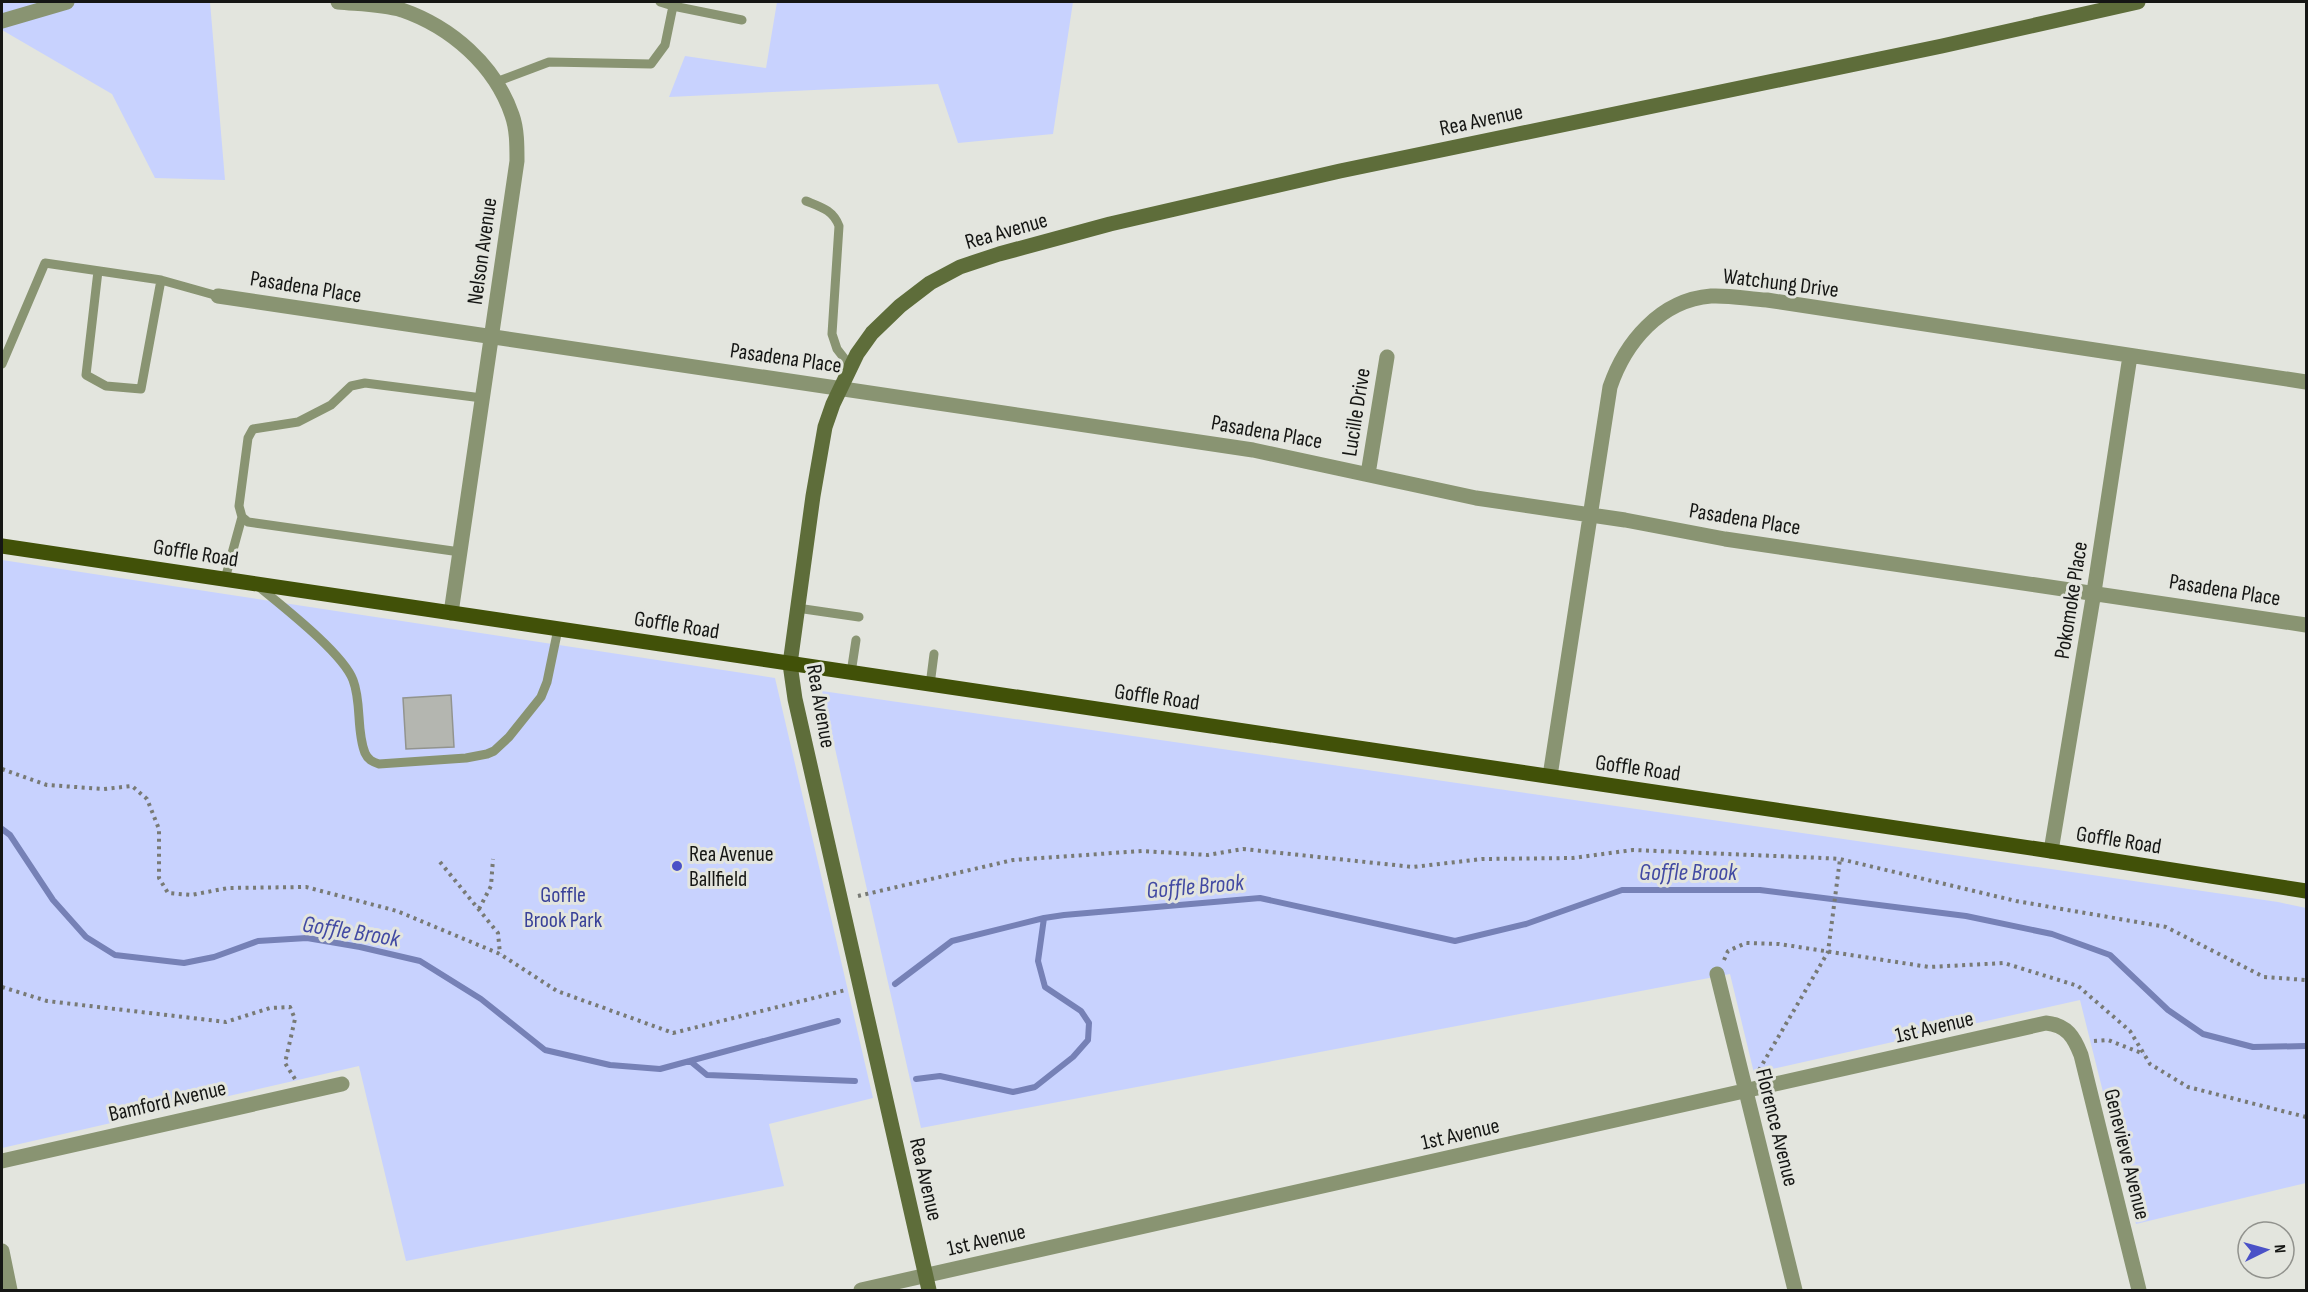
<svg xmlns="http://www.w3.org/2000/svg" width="2308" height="1292" font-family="'Sofia Sans Condensed',sans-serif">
  <rect width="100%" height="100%" fill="#e3e5de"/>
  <path fill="#c8d2fe" d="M2 2H210L225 180 155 178 112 94 2 30Z
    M777 2H1073L1053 134 958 143 938 84 669 97 685 56 766 68Z
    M2 560 775 678 873 1098 769 1124 784 1186 406 1261 359 1066 2 1148Z
    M822 691 2278 902 2306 908V1183L2136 1224 2080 1000 1754 1073 1730 974 921 1128Z"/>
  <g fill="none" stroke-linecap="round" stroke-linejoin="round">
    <path stroke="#7681b6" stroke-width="6" d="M2 829 10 835 53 900 86 937 115 955 184 963 214 957 258 941 307 938 360 947 420 961 481 999 545 1050 610 1065 660 1069 838 1021
      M895 984 952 941 1044 918 1064 915 1260 898 1455 941 1526 924 1622 890H1760L1966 916 2052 934 2110 955 2168 1010 2203 1034 2253 1047 2306 1046
      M690 1061 707 1075 855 1081
      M916 1079 940 1076 1013 1092 1035 1087 1073 1057 1088 1040 1089 1023 1081 1011 1045 987 1038 961 1044 918"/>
  </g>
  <path fill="#b4b6b0" stroke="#92948e" stroke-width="1.5" d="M451 695 454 747 406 749 403 698Z"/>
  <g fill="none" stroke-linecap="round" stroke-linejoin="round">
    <path stroke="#787a75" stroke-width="4" stroke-dasharray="3 4.5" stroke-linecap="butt" d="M2 769 47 785 104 789 132 786 147 799 159 829V878L168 893 191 895 228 888 306 887 397 911 500 954 557 991 673 1033 846 990
      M440 862 498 933 500 954
      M858 896 1013 860 1142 851 1208 855 1243 849 1413 867 1482 859 1573 858 1633 850 1823 858 1840 859 2016 901 2166 927 2264 977 2306 980
      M479 909 491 886 493 859
      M1724 960 1728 951 1746 943 1779 944 1929 967 2004 963 2078 986 2130 1031 2150 1064 2188 1087 2306 1117
      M2 987 47 1001 226 1022 270 1008 290 1007 295 1019 285 1063 295 1079
      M2094 1041 2108 1040 2144 1054
      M1759 1070 1828 952 1840 859"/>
    <path stroke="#899472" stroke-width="9" d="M673 6 742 20
      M496 82 549 62 651 64 665 45 673 6 660 2
      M806 201C821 207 833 210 839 226L832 334 837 349 851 367
      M161 280 218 296
      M2 364 45 263 161 280 141 389 106 386 86 375 98 271
      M460 552 248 522 242 517 239 506 248 438 253 429 298 422 331 405 351 386 365 383 482 398
      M225 579 242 517
      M258 586C282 606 343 653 353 680 362 703 356 731 365 753 368 760 373 762 379 764L466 758 487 754 494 751 509 737 541 697 547 682 558 629
      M797 608 859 617
      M851 673 856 640
      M930 685 934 654"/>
    <path stroke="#899472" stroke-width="15" d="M338 2C358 4 382 4 402 10 451 27 495 65 512 115 517 129 517 145 517 161L451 613
      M2 21 67 2
      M218 296 1253 450 1476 498 1625 520 1725 539 2306 625
      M1368 474 1387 357
      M1550 776 1610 387C1625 343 1660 300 1711 296 1729 295 1749 299 1767 300L2306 382
      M2051 851 2094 592 2130 356
      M1717 974 1795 1290
      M2 1161 342 1084
      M2 1251 10 1290
      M861 1290 2046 1023C2067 1025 2074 1037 2081 1055L2139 1290"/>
    <path stroke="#5e6d3a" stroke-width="15" d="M929 1290 795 699 790 664 813 496 825 427 833 404 857 354 872 333 900 306 930 283 960 267 999 254 1110 224 1340 171 1942 46 2138 2"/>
    <path stroke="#415108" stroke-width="15" d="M2 546 2051 851 2306 891"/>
  </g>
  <circle fill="#4a51c7" stroke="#e3e5de" stroke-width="2" cx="677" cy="866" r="6"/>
  <g text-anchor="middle" stroke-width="6" stroke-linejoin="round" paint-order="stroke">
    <g font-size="22" fill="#151614" stroke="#e3e5de">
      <text transform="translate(1481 119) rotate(-12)" y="8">Rea Avenue</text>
      <text transform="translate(1006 230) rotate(-16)" y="8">Rea Avenue</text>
      <text transform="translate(481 251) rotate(-82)" y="8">Nelson Avenue</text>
      <text transform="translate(1781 282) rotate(7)" y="8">Watchung Drive</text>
      <text transform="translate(306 286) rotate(9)" y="8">Pasadena Place</text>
      <text transform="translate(786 357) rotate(8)" y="8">Pasadena Place</text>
      <text transform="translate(1355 412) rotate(-81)" y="8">Lucille Drive</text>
      <text transform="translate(1267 431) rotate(10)" y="8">Pasadena Place</text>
      <text transform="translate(1745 518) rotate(9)" y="8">Pasadena Place</text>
      <text transform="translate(196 552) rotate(9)" y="8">Goffle Road</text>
      <text transform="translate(2225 589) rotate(9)" y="8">Pasadena Place</text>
      <text transform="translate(2070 600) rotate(-81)" y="8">Pokomoke Place</text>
      <text transform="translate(677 624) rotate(9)" y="8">Goffle Road</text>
      <text transform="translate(1157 696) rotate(8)" y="8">Goffle Road</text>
      <text transform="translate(822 706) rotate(80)" y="8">Rea Avenue</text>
      <text transform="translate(1638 767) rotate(8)" y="8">Goffle Road</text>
      <text transform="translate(2119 839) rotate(9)" y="8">Goffle Road</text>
      <text transform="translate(1934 1026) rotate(-13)" y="8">1st Avenue</text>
      <text transform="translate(167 1100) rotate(-13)" y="8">Bamford Avenue</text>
      <text transform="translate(1778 1127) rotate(76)" y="8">Florence Avenue</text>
      <text transform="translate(1460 1133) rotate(-13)" y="8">1st Avenue</text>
      <text transform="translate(2128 1154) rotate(76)" y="8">Genevieve Avenue</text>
      <text transform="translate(927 1179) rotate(77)" y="8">Rea Avenue</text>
      <text transform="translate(986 1239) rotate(-13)" y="8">1st Avenue</text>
    </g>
    <g font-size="22" fill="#151614" stroke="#e3e5de" text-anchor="start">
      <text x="689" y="861">Rea Avenue<tspan x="689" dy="25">Ballfield</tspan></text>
    </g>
    <g font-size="22" fill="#394198" stroke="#e3e5de">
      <text x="563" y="902">Goffle<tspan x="563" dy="25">Brook Park</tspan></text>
    </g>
    <g font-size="24" font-style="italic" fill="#424aa3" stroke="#e3e5de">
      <text x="1688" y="880">Goffle Brook</text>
      <text transform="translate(1195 886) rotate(-5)" y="8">Goffle Brook</text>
      <text transform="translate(351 931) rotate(9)" y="8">Goffle Brook</text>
    </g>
  </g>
  <rect width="2308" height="1292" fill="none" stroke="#151614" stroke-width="6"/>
  <g transform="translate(2266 1250) rotate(85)"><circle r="28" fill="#e3e5de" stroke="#91928d" stroke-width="1.5"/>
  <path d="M0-4.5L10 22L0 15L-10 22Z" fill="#4a51c7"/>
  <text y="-9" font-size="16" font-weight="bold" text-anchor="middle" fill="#151614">N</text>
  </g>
</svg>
